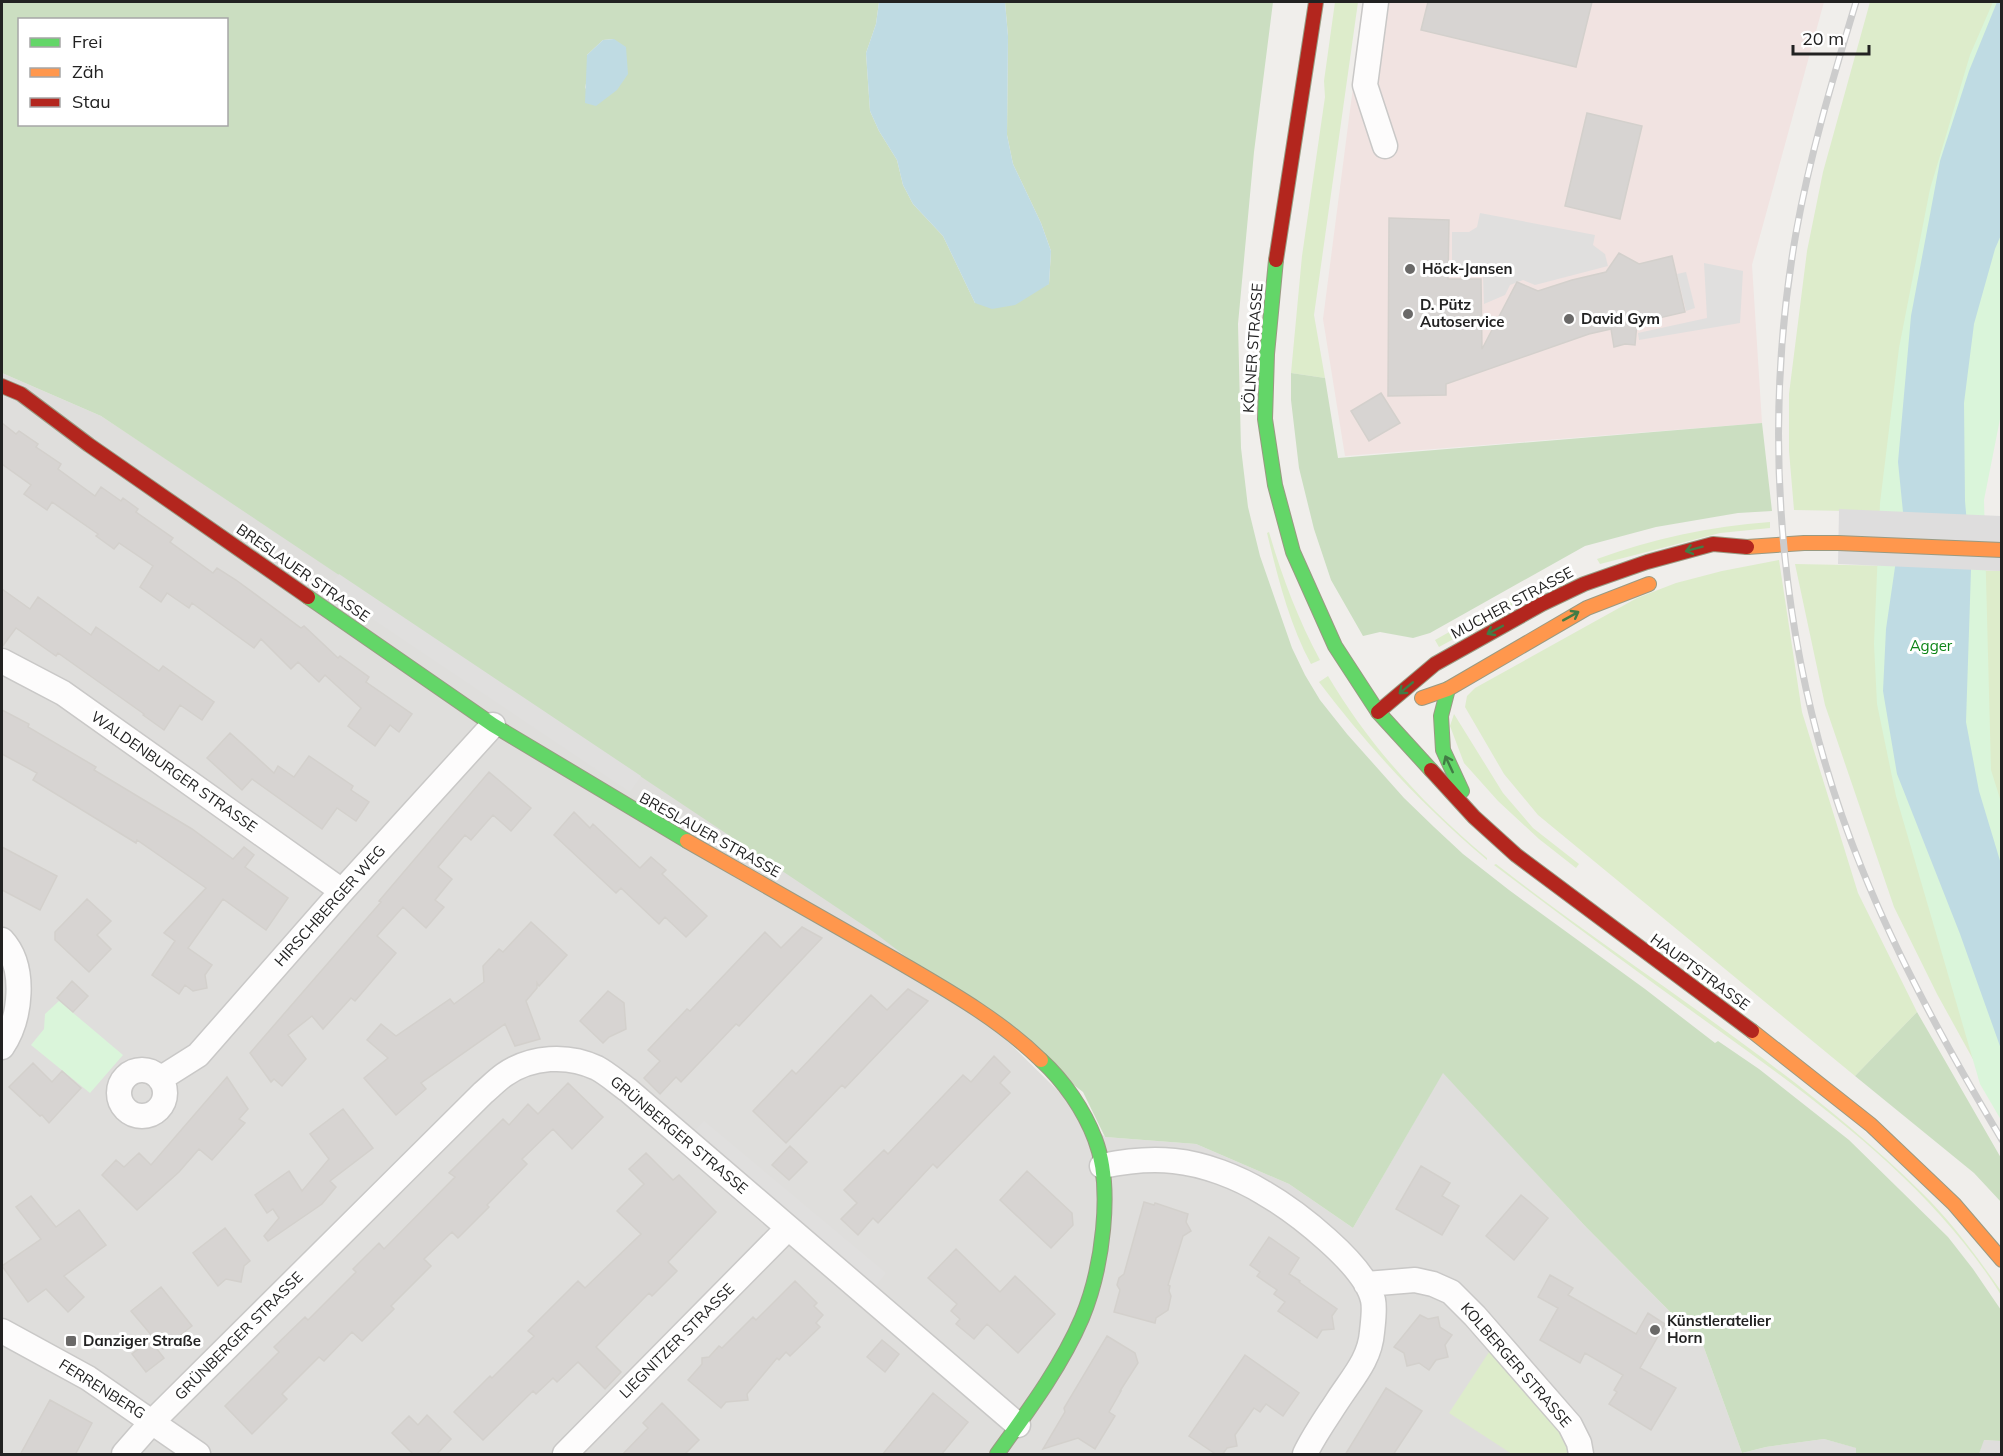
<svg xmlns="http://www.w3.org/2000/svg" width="2003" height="1456" font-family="Mulish,sans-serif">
  <rect width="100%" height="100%" fill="#f0eeeb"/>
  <path fill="#dfdedc" d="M2 373 101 416 927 962 1105 1137 1196 1144 1289 1184 1353 1228 1443 1072 1585 1226 1703 1345 1742 1453 1766 1447 1824 1439 1857 1448 1856 1454H2Z
    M1983 1440 2001 1441V1454H1979Z"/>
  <path fill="#f1e3e1" d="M1364 2H1824L1752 265 1762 423 1345 456 1323 319Z"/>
  <path fill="#ddeccb" d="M1335 2H1358L1314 315 1325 378 1291 373 1302 256 1325 97 1324 81Z
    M1870 2H1997L1903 512 1794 510 1789 451V394L1807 251 1823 172Z
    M1770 522V528L1720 533 1600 564 1597 559C1653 539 1710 526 1770 522Z
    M1269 532C1282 577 1298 619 1320 660L1311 664C1289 623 1278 578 1267 533Z
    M1779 560 1802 712 1858 893 1917 1012 1855 1076 1538 815 1504 774 1465 707 1467 696 1475 688 1637 598 1676 583 1722 571Z
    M1795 564 1896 566 2001 1110 1937 994 1894 907 1825 705Z
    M1971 570 2001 571V864L1979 791Z
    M1560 573 1563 579 1439 647 1435 640 1499 604Z
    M1328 676C1370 747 1424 805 1487 858V860C1424 807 1368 747 1319 682Z
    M1454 714 1503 793 1533 828 1579 864 1576 868 1539 839 1498 801 1464 763 1450 726Z
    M1496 864C1637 974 1793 1066 1921 1192 1952 1222 1977 1257 2001 1291V1295C1931 1183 1820 1103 1714 1027 1640 974 1567 920 1494 865Z
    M1491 1349C1516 1377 1562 1419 1570 1454H1512L1449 1413Z"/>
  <path fill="#cbdec1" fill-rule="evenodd" d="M2 2H879L876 24 866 53 870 111 879 131 897 160 903 185 913 204 943 236 975 303 1049 284 1051 251 1041 223 1013 164 1007 135 1008 36 1005 2H1273L1254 152 1238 324 1241 448 1248 507 1260 556 1292 648 1305 675 1320 700 1347 734 1404 798 1434 827 1463 854 1509 890 1645 989 1715 1043 1718 1041 1759 1069 1849 1140 1948 1237 1973 1269 2001 1310V1441L1984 1440 1979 1454H1856V1448L1824 1439 1766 1447 1742 1453 1703 1345 1585 1226 1443 1073 1353 1228 1289 1184 1196 1144 1105 1137 1083 1092 875 933 101 416 2 373ZM20 20H226V124H20ZM614 39 585 89 587 78V55L603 40Z
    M1291 373 1325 378 1338 458 1762 423 1772 511 1738 513 1656 527 1585 546 1430 633 1413 638 1380 632 1363 636 1331 580 1314 529 1299 468 1291 400Z
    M1917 1012 2001 1158V1202L1974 1173 1855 1076Z"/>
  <path fill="#daf5da" d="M1993 2H2001L2002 409 1984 500 1991 770 2002 805 2001 1120 1980 1084 1896 796 1877 704 1874 644 1880 503 1899 348 1930 189 1970 55Z
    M59 1001 123 1055 90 1093 31 1045 44 1029 45 1014Z"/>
  <path fill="#e0dfde" d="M1480 213 1595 235 1593 245 1605 254 1608 266 1535 285 1523 280 1510 285 1505 295 1484 304 1483 276H1452V232H1469L1477 227Z
    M1704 263 1743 271 1740 323 1639 340 1638 333 1707 318Z
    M1686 272 1695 308 1686 311 1677 274Z
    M339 574 641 776 630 792 328 589Z
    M704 1121 886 1273 875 1287 693 1132Z"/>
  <path fill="#bfdbe3" d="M879 2H1005L1008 36 1007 135 1013 164 1041 223 1051 251 1049 284 1015 305 992 309 975 303 943 236 913 204 903 185 897 160 879 131 870 111 866 53 876 24Z
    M1997 2H2001V235L1995 249 1974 324 1964 403 1965 501 1971 570 1966 722 1979 791 2001 864V1049L1960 934 1897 774 1883 691 1886 629 1903 512 1898 462 1911 316 1940 161 1969 71Z
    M614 39 626 47 628 74 617 90 596 106 585 103 587 55 603 40Z"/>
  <path fill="#dedddd" d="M1839 509 2001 516V571L1838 564Z"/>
  <path fill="#d7d4d2" stroke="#d3d0cc" stroke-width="1.5" d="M1428 2H1592L1576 67 1421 30Z
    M1587 113 1642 126 1620 219 1565 206Z
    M1389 218 1449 220 1448 279H1481L1482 349 1517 282 1538 291 1572 280 1606 272 1619 253 1639 264 1672 256 1685 312 1637 323 1635 345 1625 344 1614 347 1611 329 1589 334 1446 384V395L1388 396Z
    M1381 393 1400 423 1369 441 1351 411Z
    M2 423 16 434 19 431 38 444 36 447 61 464 58 469 95 496 101 487 121 501 123 498 138 509 136 512 173 538 170 542 213 573 217 568 236 580 301 628 304 626 338 658 340 656 369 677 366 682 412 714 399 732 390 725 375 746 348 726 361 708 325 675 319 682 298 662 291 669 261 639 254 648 192 603 189 608 167 593 161 602 140 587 153 566 119 543 114 549 96 536 98 534 52 502 47 510 24 494 31 485 2 464Z
    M2 589 30 609 38 597 91 635 96 627 159 671 163 666 214 702 202 720 180 705 164 730 143 715 144 714 58 653 56 656 16 628 2 647Z
    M2 710 29 724 28 727 96 767 94 770 192 829 233 859 244 847 254 855 245 867 288 898 266 930 223 899 188 948 212 965 205 975 207 988 193 991 185 985 179 994 152 975 175 941 164 933 206 888 137 840 136 843 33 780 37 773 2 754Z
    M230 733 274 773 278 766 294 777 309 756 353 786 351 790 369 802 356 821 337 808 322 829 252 779 242 790 207 758Z
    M489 772 531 808 511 831 493 815 471 840 465 835 438 867 452 879 435 900 444 907 426 928 403 907 377 936 396 953 355 1001 351 998 323 1029 312 1016 288 1035 306 1059 282 1086 274 1079 271 1082 250 1053 381 902 379 901Z
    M574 812 590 828 593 824 640 868 651 857 666 870 662 874 707 916 686 937 665 917 659 924 621 888 616 893 554 835Z
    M2 847 57 876 40 910 2 890Z
    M87 899 111 921 97 935 111 949 89 972 55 940V932Z
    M531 922 567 955 539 986 537 983V988L526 1001 540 1039 515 1046 505 1024 421 1083 426 1089 396 1115 364 1078 388 1058 367 1040 381 1024 396 1036 450 999 454 1004 484 982 483 966 499 949 503 952Z
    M802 927 822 938 739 1026 736 1024 681 1082 676 1077 660 1094 644 1078 660 1061 648 1050 687 1009 690 1011 765 932 781 948Z
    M72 981 88 996 73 1012 57 998Z
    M908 989 928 1001 845 1088 842 1085 786 1143 753 1111 792 1070 796 1074 871 995 887 1010Z
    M608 991 624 1003 626 1029 609 1037 603 1043 580 1021Z
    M994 1056 1010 1072 1000 1083 1010 1093 937 1168 933 1164 878 1223 873 1218 858 1235 841 1219 857 1203 844 1190 884 1150 888 1154 963 1075 971 1082Z
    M33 1063 52 1082 62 1071 81 1088 49 1123 42 1115 40 1116 9 1087Z
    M227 1077 248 1109 239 1119 245 1123 212 1160 199 1149 179 1172 137 1210 102 1175 116 1160 124 1167 139 1153 151 1165Z
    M568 1083 603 1117 572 1149 553 1129 522 1159 527 1164 487 1205 489 1207 458 1238 452 1232 424 1259 431 1266 391 1306 394 1309 362 1341 352 1332 324 1361 319 1357 282 1394 287 1399 252 1434 225 1406 279 1352 274 1347 305 1317 308 1320 356 1272 353 1269 379 1243 384 1249 455 1177 449 1173 503 1119 509 1125 528 1104 538 1114Z
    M343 1109 373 1148 330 1181 336 1187 322 1204 268 1241 264 1236 279 1218 273 1209 267 1213 255 1195 289 1171 302 1191 329 1159 310 1134Z
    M790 1146 807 1162 789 1180 772 1165Z
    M646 1153 673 1180 679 1175 716 1212 668 1262 677 1271 652 1296 649 1293 596 1347 621 1372 605 1389 578 1362 557 1382 553 1378 536 1394 533 1391 483 1440 454 1412 490 1376 492 1378 534 1336 528 1331 578 1281 585 1288 641 1234 617 1211 644 1184 629 1169Z
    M1421 1166 1450 1183 1442 1196 1459 1206 1442 1235 1396 1209Z
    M1027 1171 1072 1213 1073 1225 1051 1248 1000 1200Z
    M1521 1195 1548 1218 1514 1260 1486 1236Z
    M31 1196 56 1227 79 1210 106 1245 64 1276 84 1297 68 1312 46 1289 28 1302 2 1266 41 1239 16 1207Z
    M1144 1202 1154 1205 1155 1203 1188 1214 1186 1222 1191 1231 1183 1236 1168 1285 1170 1286 1169 1291 1171 1296 1168 1310 1156 1318 1155 1323 1114 1312 1120 1290 1117 1285 1119 1278 1124 1274Z
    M225 1228 250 1261 244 1266 241 1282 226 1279 218 1286 193 1253Z
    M1269 1237 1299 1258 1289 1274 1300 1281 1299 1282 1337 1309 1332 1316 1334 1329 1322 1330 1317 1338 1278 1311 1285 1302 1274 1294 1277 1290 1257 1276 1260 1272 1250 1265Z
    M956 1249 1000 1292 1015 1276 1055 1314 1018 1353 987 1324 974 1339 956 1324 960 1319 951 1311 957 1304 928 1278Z
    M1550 1275 1573 1288 1568 1295 1636 1334 1648 1313 1665 1324 1640 1368 1676 1388 1651 1430 1609 1404 1617 1392 1614 1390 1623 1375 1585 1353 1580 1363 1540 1340 1558 1308 1538 1297Z
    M795 1281 817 1303 814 1306 823 1315 816 1323 820 1327 790 1356 786 1352 779 1360 777 1358 747 1394 748 1400 726 1402 721 1408 688 1380 702 1364V1358L709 1357 719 1346 722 1348 753 1317 756 1320Z
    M161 1287 192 1326 163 1349 131 1311Z
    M1420 1315 1428 1319 1438 1317 1440 1327 1452 1335 1445 1345 1448 1357 1436 1360 1429 1370 1419 1363 1407 1366 1404 1353 1394 1347Z
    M1107 1336 1135 1353 1138 1363 1120 1391H1121L1109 1412 1115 1416 1095 1449 1078 1438 1043 1449 1065 1412 1064 1408Z
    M150 1340 164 1358 146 1372 132 1354Z
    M882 1340 899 1354 885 1372 867 1357Z
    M1245 1355 1299 1393 1283 1416 1266 1404 1260 1412 1254 1408 1235 1435 1237 1446 1227 1448 1222 1455H1217L1189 1436Z
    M1386 1388 1422 1411 1393 1455H1345Z
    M933 1393 968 1422 941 1455H882Z
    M50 1400 92 1423 75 1455H20Z
    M662 1403 699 1440 684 1455H622L648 1428 643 1423Z
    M427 1415 451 1439 436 1455H414L392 1433 409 1416 418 1425Z"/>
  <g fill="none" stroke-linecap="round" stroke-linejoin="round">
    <defs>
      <path id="street" d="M1376 2 1365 85 1385 146
        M2 661 63 693 342 891
        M2 940C27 967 21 1019 2 1047
        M119 1093a23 23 0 1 1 46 0a23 23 0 1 1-46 0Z
        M160 1079 198 1055 342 891 493 725
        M1102 1166C1126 1161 1149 1158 1174 1161 1204 1164 1238 1177 1264 1193 1295 1211 1365 1264 1373 1300 1375 1309 1373 1322 1372 1332 1370 1359 1353 1377 1338 1400 1327 1417 1314 1435 1305 1454
        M1366 1284 1415 1280 1433 1284 1451 1292 1475 1316 1570 1425 1579 1443 1581 1454
        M2 1331 88 1378 198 1454
        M124 1454 152 1422 483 1093C490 1087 497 1080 504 1075 531 1056 568 1054 597 1068 608 1074 618 1083 628 1090L1018 1425
        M565 1454 788 1228"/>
      <path id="fast" d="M1276 260 1267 354 1265 419 1275 485 1293 552 1335 646 1378 712 1431 770
        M308 597 493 725 687 841
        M1448 689 1441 716 1443 750 1462 791
        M997 1454C1028 1411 1061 1367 1082 1318 1102 1270 1114 1188 1095 1139 1084 1110 1064 1081 1041 1060"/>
      <path id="slow" d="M1747 547 1804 543H1838L2002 550
        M1422 698 1448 689 1587 608 1649 584
        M687 841C756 880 825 919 894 959 945 989 998 1018 1041 1060
        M1752 1031 1871 1125 1954 1204 2002 1260"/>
      <path id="jam" d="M1276 260 1316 2
        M2 386 21 394 89 445 308 597
        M1378 712 1435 664 1542 604 1584 584 1647 562 1713 544 1747 547
        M1431 770 1474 817 1516 855 1752 1031"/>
    </defs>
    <use href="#street" stroke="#c9c8c7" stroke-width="27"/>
    <use href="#fast" stroke="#999a82" stroke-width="16"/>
    <use href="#slow" stroke="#999a82" stroke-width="16"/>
    <use href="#jam" stroke="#999a82" stroke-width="16"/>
    <use href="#street" stroke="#fdfcfc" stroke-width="24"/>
    <use href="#fast" stroke="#63d668" stroke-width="14"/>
    <use href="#slow" stroke="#ff974d" stroke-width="14"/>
    <use href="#jam" stroke="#b3261e" stroke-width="14"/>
    <defs>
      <path id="rail" d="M1856 2C1833 78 1810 154 1796 233 1759 444 1781 670 1862 869 1900 963 1950 1053 2002 1140"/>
    </defs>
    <use href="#rail" stroke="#ccc" stroke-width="7"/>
    <use href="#rail" stroke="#fff" stroke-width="4.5" stroke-dasharray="14" stroke-linecap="butt"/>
  </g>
  <defs><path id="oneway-shaft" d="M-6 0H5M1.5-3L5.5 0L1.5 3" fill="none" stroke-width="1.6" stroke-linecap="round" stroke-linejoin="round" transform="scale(1.5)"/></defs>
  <g stroke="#427c45">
    <use href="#oneway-shaft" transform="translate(1694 549) rotate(165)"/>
    <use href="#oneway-shaft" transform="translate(1571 616) rotate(-29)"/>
    <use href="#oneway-shaft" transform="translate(1495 630) rotate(152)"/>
    <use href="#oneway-shaft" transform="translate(1406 688) rotate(140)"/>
    <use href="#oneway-shaft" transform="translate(1449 764) rotate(-115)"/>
  </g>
  <g fill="#6a6968" stroke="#fff" stroke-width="2">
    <circle cx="1410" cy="269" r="6"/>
    <circle cx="1408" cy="314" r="6"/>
    <circle cx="1569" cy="319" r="6"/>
    <circle cx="1655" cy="1330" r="6"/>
    <rect x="65" y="1335" width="12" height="12" rx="3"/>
  </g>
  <g text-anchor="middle" stroke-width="6" stroke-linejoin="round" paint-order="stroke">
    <g font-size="15" font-weight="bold" fill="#222" stroke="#fff" text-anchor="start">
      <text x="1422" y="274">Höck-Jansen</text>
      <text x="1420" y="310">D. Pütz<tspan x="1420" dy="17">Autoservice</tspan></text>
      <text x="1581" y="324">David Gym</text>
      <text x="1667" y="1326">Künstleratelier<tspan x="1667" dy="17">Horn</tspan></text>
      <text x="83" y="1346">Danziger Straße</text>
    </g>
    <g font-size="15" fill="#222" stroke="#fff">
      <text transform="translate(1253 348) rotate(-86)" y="5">KÖLNER STRASSE</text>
      <text transform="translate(303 573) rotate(35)" y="5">BRESLAUER STRASSE</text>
      <text transform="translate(1512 603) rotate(-28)" y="5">MUCHER STRASSE</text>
      <text transform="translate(174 772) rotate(35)" y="5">WALDENBURGER STRASSE</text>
      <text transform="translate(710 835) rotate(29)" y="5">BRESLAUER STRASSE</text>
      <text transform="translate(330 906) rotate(-48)" y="5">HIRSCHBERGER WEG</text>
      <text transform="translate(1700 972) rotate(36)" y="5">HAUPTSTRASSE</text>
      <text transform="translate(679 1135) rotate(40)" y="5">GRÜNBERGER STRASSE</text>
      <text transform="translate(239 1336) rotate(-45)" y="5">GRÜNBERGER STRASSE</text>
      <text transform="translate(677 1341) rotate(-45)" y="5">LIEGNITZER STRASSE</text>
      <text transform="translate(1516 1365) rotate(49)" y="5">KOLBERGER STRASSE</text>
      <text transform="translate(102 1389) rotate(32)" y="5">FERRENBERG</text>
    </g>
    <g font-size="15" fill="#0c8416" stroke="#fff">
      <text x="1931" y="651">Agger</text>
    </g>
  </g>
  <rect width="2003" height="1456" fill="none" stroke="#222222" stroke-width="6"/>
  <rect x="18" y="18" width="210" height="108" fill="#ffffff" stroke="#a7a7a7" stroke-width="1.5"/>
  <rect x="30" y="38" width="30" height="9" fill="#63d668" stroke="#a7a7a7" stroke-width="1.5"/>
  <text x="72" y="48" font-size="18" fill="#222222">Frei</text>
  <rect x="30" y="68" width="30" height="9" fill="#ff974d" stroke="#a7a7a7" stroke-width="1.5"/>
  <text x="72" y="78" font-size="18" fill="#222222">Zäh</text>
  <rect x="30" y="98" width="30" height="9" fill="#b3261e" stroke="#a7a7a7" stroke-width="1.5"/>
  <text x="72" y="108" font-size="18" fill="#222222">Stau</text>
  <path d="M1793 45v9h76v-9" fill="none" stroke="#222222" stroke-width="3"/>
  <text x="1802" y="45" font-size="18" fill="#222222" stroke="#ffffff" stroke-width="4.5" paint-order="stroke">20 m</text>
</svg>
